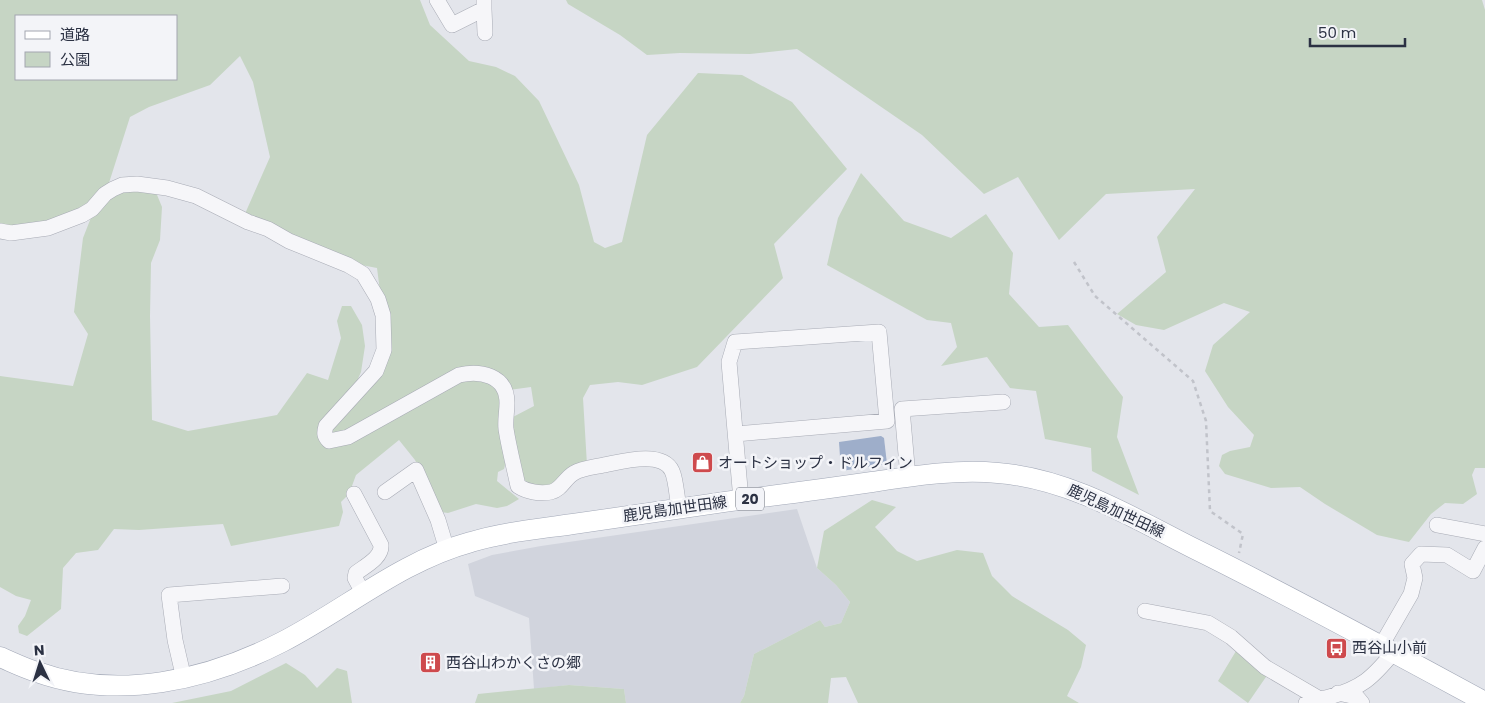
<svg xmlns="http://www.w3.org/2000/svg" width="1485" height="703" font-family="Poppins,'Noto Sans JP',sans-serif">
  <rect width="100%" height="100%" fill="#e3e5eb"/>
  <path fill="#d1d4dd" d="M797 509 817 568 836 585 850 602 841 623 825 627 820 620 754 654 744 696 740 703H626L624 689 569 685 534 689 529 618 475 596 468 564 492 555 541 546Z"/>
  <path fill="#c6d5c4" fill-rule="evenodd" d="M0 0H420L430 25 469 61 496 67 515 76 539 101 579 185 594 242 605 248 622 242 647 135 698 73 742 75 792 102 847 169 774 244 783 278 697 367 642 385 618 382 590 385 583 398 587 465 549 489 520 482 511 418 534 406 531 387 509 390 478 369 346 434 328 433 379 372 381 299 377 268 351 263 244 216 270 157 253 82 240 56 210 85 149 107 130 117 108 186 94 204 49 227 0 228ZM16 16H176V79H16Z
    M566 0H1482L1485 10V468H1475L1472 475 1477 494 1463 504 1445 503 1431 514 1409 542 1377 535 1325 504 1300 487 1271 488 1225 474 1219 466 1222 455 1230 451 1250 447 1254 435 1228 407 1205 371 1213 345 1250 312 1224 303 1164 330 1136 325 1117 314 1166 272 1157 237 1195 189 1106 194 1059 240 1018 177 984 194 922 135 797 49 750 54 680 53 647 55 620 35 568 4Z
    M861 173 904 221 951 238 986 214 1013 253 1009 294 1039 327 1068 325 1123 397 1117 437 1139 495 1092 471 1091 448 1045 439 1036 391 1010 388 987 357 941 366 957 347 951 323 927 320 827 265 838 218Z
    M120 188 155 190 162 207 160 240 151 263 150 316 152 420 188 431 277 415 307 373 328 380 341 338 337 321 342 306H351L362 325 365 346 361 372 353 390 327 418 331 447 463 378 498 384 506 461 504 469 498 472 497 481 519 499 507 506 497 508 476 504 448 513 441 512 415 460 399 440 356 475 349 494 341 502 343 512 339 526 231 546 223 524 139 530 114 529 98 550 76 553 63 568 61 609 27 636 19 633 18 626 25 616 31 600 16 596 0 587V376L73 386 88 334 74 312 83 238 94 210Z
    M872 500 896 507 875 527 897 551 917 561 957 550 983 553 992 576 1012 596 1068 630 1086 645 1081 667 1067 696 1079 703H858L846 677 831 678 828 703H740L744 696 754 654 820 620 825 627 841 623 850 602 836 585 817 568 824 531Z
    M1236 651 1268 674 1248 703 1218 681Z
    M286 663 305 675 317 688 337 668 347 671 352 703H172L231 691Z
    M569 685 624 689 626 703H475L478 694Z"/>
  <path fill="#9eaeca" d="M881 436 884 438 887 464 841 471 839 442Z"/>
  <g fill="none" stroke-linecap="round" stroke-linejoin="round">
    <defs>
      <path id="minor" d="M437 0 452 25 484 9V0
        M484 9 485 33
        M0 231 11 233 48 228 82 215 92 209 105 194 113 189 122 185 137 184 167 188 196 196 248 222 268 229 289 241 348 265 363 274 378 299 383 315 384 350 376 371 326 426C324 433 324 436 329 441L348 437 459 375C480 370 507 375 507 403 507 412 505 420 506 429 509 448 514 467 518 486 527 492 540 494 551 492 561 490 565 478 574 473 582 468 595 467 604 465 621 462 662 450 672 471 676 479 677 498 679 508
        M736 434 887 421 879 332 735 342 729 362 741 500
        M908 477 902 409 1003 402
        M385 492 416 470 438 520 447 550
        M354 494 381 545C382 558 365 566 356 573L355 578 363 593
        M1437 525 1485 534
        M1145 611 1208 623 1231 637 1265 667 1318 698
        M1381 646 1411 594 1415 578 1412 564 1421 554 1447 555 1473 571 1485 548
        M184 679 175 640 169 595 282 586
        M1338 693 1357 697 1362 703
        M1306 703C1314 699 1321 699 1329 697 1362 688 1372 678 1393 653"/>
      <path id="major" d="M0 657C12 662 24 668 37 672 118 701 208 680 282 642 346 609 401 561 471 542 504 532 539 529 573 524 630 516 688 507 746 499 788 494 830 488 872 482 913 476 956 469 998 473 1071 479 1133 518 1197 550 1294 598 1389 650 1485 702"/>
    </defs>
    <use href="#minor" stroke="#a8abb5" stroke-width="16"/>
    <use href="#major" stroke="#a2a8b7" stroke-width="21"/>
    <path stroke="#c1c3ca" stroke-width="2.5" stroke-dasharray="4 4" stroke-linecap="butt" d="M1074 262 1095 296 1193 381 1206 421 1210 511 1243 534 1239 553"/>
    <use href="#minor" stroke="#f6f6f9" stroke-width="15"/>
    <use href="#major" stroke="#fff" stroke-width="20"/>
  </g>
  <defs>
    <symbol id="shop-square" viewBox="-11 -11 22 22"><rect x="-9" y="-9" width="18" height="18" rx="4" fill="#ce4a4d" stroke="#f3f4f8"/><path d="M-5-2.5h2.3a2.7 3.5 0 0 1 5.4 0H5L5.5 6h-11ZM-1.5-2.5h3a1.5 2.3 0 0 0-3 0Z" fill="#fff"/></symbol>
    <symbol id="bus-square" viewBox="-11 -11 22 22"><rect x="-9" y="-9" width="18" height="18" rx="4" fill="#ce4a4d" stroke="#f3f4f8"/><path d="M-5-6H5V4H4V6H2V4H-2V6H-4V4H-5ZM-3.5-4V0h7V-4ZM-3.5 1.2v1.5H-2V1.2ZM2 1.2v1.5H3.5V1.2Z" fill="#fff"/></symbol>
    <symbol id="building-square" viewBox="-11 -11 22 22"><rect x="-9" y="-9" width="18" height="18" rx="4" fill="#ce4a4d" stroke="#f3f4f8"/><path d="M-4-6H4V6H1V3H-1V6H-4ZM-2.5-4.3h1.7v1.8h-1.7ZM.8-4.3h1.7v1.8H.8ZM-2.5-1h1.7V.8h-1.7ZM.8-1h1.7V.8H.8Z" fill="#fff"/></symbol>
  </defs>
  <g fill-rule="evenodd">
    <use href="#shop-square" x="690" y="450" width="25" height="25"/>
    <use href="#bus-square" x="1324" y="636" width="25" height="25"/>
    <use href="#building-square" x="418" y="650" width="25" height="25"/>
  </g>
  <g text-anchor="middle" stroke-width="5" stroke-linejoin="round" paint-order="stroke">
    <rect fill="#f3f4f8" stroke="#676c79" stroke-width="1" x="736" y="487.5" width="28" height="23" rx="4"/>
    <g font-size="14" font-weight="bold" fill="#2b3143">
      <text x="750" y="504">20</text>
    </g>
    <g font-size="15" fill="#2b3143" stroke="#f3f4f8" text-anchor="start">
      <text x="718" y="468">オートショップ・ドルフィン</text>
      <text x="1352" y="653">西谷山小前</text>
      <text x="446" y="668">西谷山わかくさの郷</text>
    </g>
    <g font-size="15" fill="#2b3143" stroke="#f3f4f8">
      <text transform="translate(675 509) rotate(-8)" y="5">鹿児島加世田線</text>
      <text transform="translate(1116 511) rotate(25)" y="5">鹿児島加世田線</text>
    </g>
  </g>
  <rect x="15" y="15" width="162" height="65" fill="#f3f4f8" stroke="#a3a6b0"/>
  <rect x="25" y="31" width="25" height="8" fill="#ffffff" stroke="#a3a6b0"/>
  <text x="60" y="40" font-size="15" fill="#2b3143">道路</text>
  <rect x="25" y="52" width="25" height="15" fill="#c6d5c4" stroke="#a3a6b0"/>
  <text x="60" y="65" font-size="15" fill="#2b3143">公園</text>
  <g transform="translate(40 663) rotate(356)" stroke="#f3f4f8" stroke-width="4" paint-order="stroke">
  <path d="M0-4L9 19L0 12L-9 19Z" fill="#2b3143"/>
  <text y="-8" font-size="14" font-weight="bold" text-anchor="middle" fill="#2b3143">N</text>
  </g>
  <path d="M1310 38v8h95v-8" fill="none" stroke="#2b3143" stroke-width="2.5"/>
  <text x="1318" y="38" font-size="15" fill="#2b3143" stroke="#f3f4f8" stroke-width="4" paint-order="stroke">50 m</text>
</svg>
